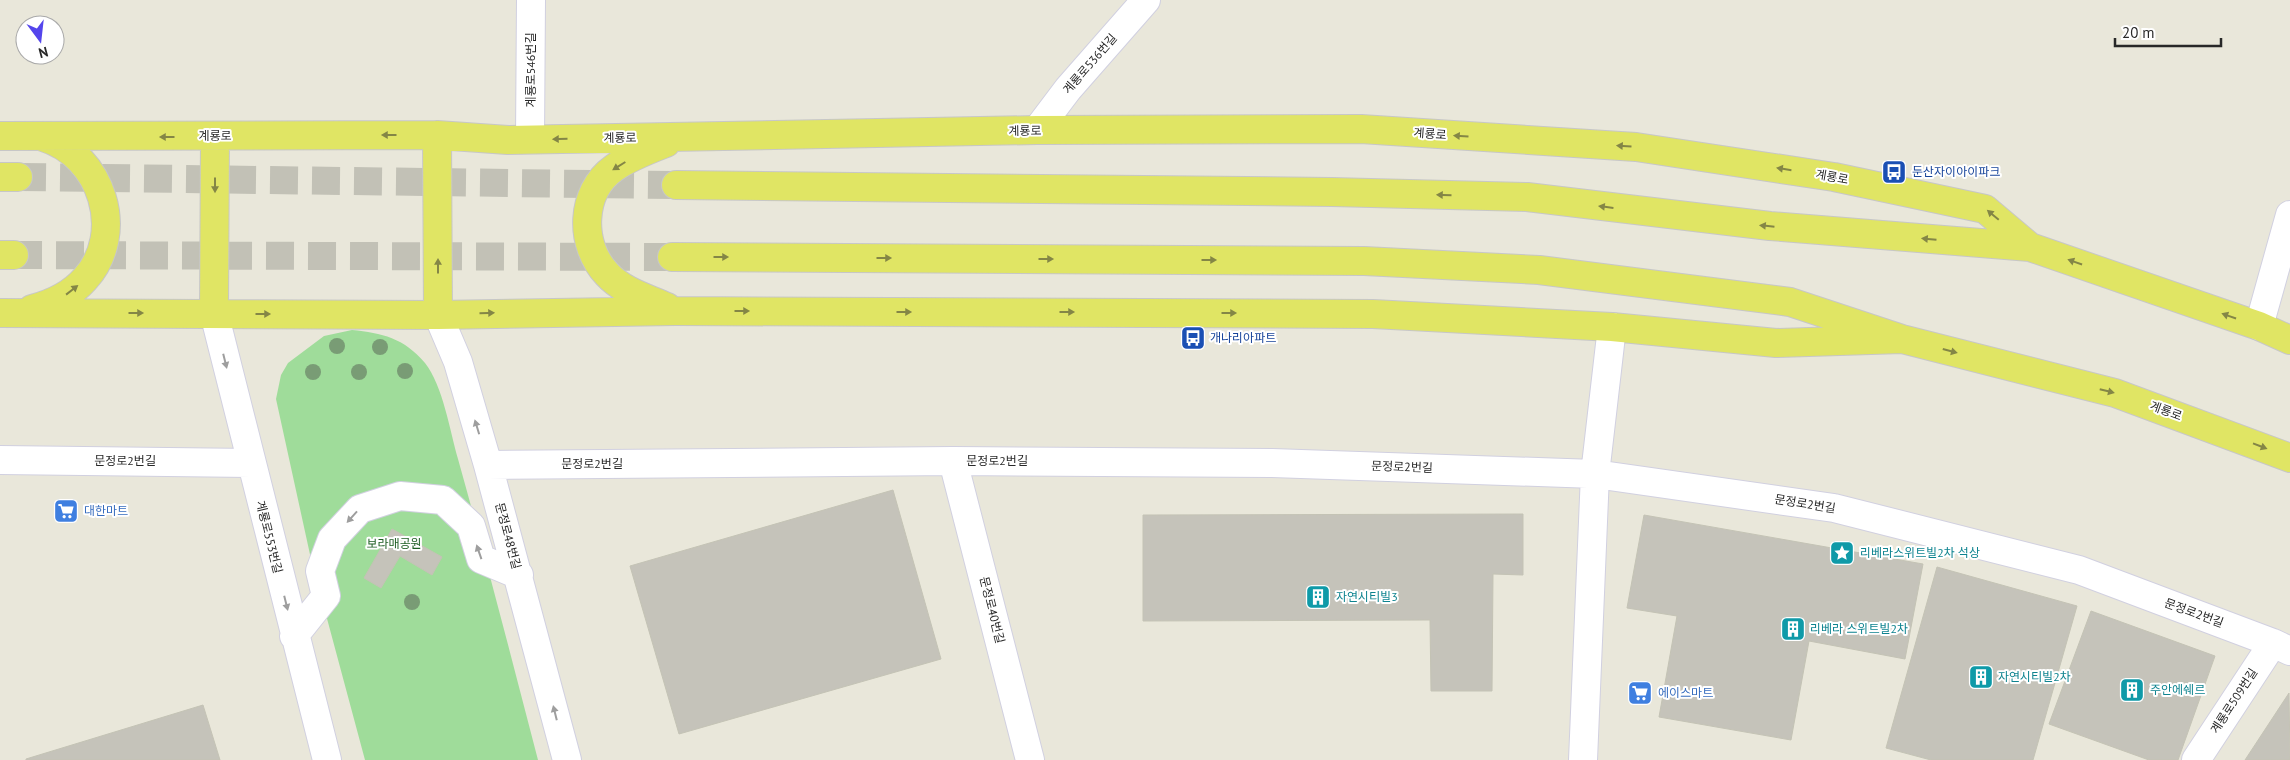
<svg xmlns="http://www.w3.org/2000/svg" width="2290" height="760" font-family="'PT Sans','Noto Sans KR',sans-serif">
  <rect width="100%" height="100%" fill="#e9e7da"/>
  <path fill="#9fdc9a" d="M352 330C382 333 404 338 425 363 443 386 450 431 458 459 486 559 512 660 538 760H365L311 559 276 399 281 375 288 363 324 336Z"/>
  <path fill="#c5c3ba" stroke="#c4c3b5" d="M893 490 941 659 679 734 630 566Z
    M1523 514V575L1493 574 1492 691H1431L1430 620 1143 621V515Z
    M1644 515 1923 564 1905 659 1809 641 1791 740 1659 717 1677 616 1627 608Z
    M392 529 442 557 432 575 400 556 381 588 364 578Z
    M1937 567 2077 606 2033 760H1931L1886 748Z
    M2091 611 2215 656 2178 760H2149L2049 724Z
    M2289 693 2290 760H2245Z
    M203 705 220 760H26V759Z"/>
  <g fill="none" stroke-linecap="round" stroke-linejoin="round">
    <path stroke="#c2c1b6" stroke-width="28" stroke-dasharray="28 14" stroke-linecap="butt" d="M18 177 676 185
      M14 255 672 257"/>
    <defs>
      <path id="minor" d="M1037 130 1068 89 1146 0
        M530 139 531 0
        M214 313 327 760
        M438 315 458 362 488 465 567 760
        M2259 326 2290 215
        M0 460 251 463
        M953 461 1030 760
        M488 465 953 461 1272 463 1595 474 1834 508 2079 570 2273 643 2290 651
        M294 636 326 596 320 571 332 539 360 509 400 496 443 500 471 526 481 559 519 575
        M1583 760 1595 474 1612 327
        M2196 760 2273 643"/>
      <path id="major" d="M437 135 438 315
        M0 136 437 135 508 140 1037 130 1361 129 1636 147 1834 177 1985 209 2030 247
        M666 143C648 150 629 157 614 168 580 192 579 245 607 274 622 291 647 298 667 307
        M0 177H18
        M676 185 1332 192 1527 197 1770 226 2030 247 2259 326 2290 340
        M0 255H14
        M672 257 1364 261 1539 270 1790 302 1902 339 2115 393 2290 458
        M32 309C51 304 72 294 85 279 127 233 102 155 43 137
        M0 313 438 315 675 311 1373 314 1612 327 1776 343 1902 339
        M214 313 215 136"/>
    </defs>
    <use href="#minor" stroke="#d1d0e0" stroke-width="30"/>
    <use href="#major" stroke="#c7c7c7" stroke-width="30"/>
    <use href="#minor" stroke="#fff" stroke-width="28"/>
    <use href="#major" stroke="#e0e564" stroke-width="28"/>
  </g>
  <g fill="#799c75">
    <circle cx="337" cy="346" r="8"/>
    <circle cx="380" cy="347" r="8"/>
    <circle cx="405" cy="371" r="8"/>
    <circle cx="313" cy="372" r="8"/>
    <circle cx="359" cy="372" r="8"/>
    <circle cx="412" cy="602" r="8"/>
  </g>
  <defs><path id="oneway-solid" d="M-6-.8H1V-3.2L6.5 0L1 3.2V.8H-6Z" transform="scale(1.25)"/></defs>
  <g fill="#848646">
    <use href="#oneway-solid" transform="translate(389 135) rotate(180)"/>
    <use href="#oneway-solid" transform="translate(1461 136) rotate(-176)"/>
    <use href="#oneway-solid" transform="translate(167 137) rotate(180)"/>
    <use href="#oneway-solid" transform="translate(560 139) rotate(179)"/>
    <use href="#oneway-solid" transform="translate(1624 146) rotate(-176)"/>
    <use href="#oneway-solid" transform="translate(619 166) rotate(148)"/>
    <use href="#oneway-solid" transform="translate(1784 169) rotate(-171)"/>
    <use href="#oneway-solid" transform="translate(215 185) rotate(90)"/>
    <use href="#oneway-solid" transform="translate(1444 195) rotate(-178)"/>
    <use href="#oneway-solid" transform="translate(1606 207) rotate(-173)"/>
    <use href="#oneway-solid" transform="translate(1993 215) rotate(-140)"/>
    <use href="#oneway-solid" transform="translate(1767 226) rotate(-174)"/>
    <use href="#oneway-solid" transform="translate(1929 239) rotate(-175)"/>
    <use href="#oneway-solid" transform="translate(721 257)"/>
    <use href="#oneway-solid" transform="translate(884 258)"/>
    <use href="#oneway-solid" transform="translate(1046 259)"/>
    <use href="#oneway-solid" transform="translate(1209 260)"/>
    <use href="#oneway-solid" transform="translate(2075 262) rotate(-161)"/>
    <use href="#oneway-solid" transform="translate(438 266) rotate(-90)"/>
    <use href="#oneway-solid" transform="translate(72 290) rotate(-38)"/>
    <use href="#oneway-solid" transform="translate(742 311)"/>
    <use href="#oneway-solid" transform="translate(904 312)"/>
    <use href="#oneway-solid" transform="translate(1067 312)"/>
    <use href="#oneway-solid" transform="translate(136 313)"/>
    <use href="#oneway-solid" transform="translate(487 313) rotate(-2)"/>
    <use href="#oneway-solid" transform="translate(1229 313)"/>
    <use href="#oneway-solid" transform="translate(263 314)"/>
    <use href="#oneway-solid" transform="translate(2229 316) rotate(-161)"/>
    <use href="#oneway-solid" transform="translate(1950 351) rotate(15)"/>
    <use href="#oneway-solid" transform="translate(2107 391) rotate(14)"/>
    <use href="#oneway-solid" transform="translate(2260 446) rotate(21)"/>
  </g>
  <g fill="#9e9e9e">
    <use href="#oneway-solid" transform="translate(225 361) rotate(76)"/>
    <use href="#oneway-solid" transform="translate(477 427) rotate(-107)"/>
    <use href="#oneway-solid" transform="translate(352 517) rotate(132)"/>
    <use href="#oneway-solid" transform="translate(479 552) rotate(-109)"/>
    <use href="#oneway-solid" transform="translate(286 603) rotate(76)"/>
    <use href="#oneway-solid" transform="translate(555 713) rotate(-104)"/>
  </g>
  <defs>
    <symbol id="bus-square" viewBox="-11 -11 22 22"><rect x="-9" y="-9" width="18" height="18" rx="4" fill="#1a4fb4" stroke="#fff"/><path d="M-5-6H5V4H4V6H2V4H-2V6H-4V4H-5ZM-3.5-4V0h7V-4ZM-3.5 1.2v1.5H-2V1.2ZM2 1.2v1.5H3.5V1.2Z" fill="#fff"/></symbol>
    <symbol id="supermarket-square" viewBox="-11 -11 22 22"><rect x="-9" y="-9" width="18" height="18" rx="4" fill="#3f7fe0" stroke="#fff"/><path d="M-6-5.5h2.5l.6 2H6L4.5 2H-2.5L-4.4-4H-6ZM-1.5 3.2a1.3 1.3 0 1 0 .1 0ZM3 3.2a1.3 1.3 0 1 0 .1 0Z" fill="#fff"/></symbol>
    <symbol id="sight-square" viewBox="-11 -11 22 22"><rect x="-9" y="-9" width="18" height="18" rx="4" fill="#0f9aa8" stroke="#fff"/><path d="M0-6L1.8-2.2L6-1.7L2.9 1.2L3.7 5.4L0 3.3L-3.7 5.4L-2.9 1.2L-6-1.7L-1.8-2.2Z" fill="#fff"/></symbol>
    <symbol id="building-square" viewBox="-11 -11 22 22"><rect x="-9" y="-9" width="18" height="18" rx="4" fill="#0f9aa8" stroke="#fff"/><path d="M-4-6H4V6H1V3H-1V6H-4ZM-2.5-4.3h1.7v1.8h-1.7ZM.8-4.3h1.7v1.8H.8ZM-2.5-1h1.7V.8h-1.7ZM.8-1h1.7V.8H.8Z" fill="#fff"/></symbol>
  </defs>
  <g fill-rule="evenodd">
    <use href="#bus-square" x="1880" y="158" width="28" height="28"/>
    <use href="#bus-square" x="1179" y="324" width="28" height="28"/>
    <use href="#supermarket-square" x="52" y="497" width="28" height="28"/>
    <use href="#sight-square" x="1828" y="539" width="28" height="28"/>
    <use href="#building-square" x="1304" y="583" width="28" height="28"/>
    <use href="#building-square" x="1779" y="615" width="28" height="28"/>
    <use href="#building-square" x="1967" y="663" width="28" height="28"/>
    <use href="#building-square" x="2118" y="676" width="28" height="28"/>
    <use href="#supermarket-square" x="1626" y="679" width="28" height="28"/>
  </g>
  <g text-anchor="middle" stroke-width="4" stroke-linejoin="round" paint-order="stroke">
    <g font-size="12" fill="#282828" stroke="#fff">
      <text transform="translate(1090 64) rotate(-49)" y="4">계룡로536번길</text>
      <text transform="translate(531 70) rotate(-90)" y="4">계룡로546번길</text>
      <text transform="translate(1025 131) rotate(-1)" y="4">계룡로</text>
      <text transform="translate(1430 134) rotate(4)" y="4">계룡로</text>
      <text x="215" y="140">계룡로</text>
      <text transform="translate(620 138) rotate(-1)" y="4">계룡로</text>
      <text transform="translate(1832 177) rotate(10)" y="4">계룡로</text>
      <text transform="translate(2166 411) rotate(20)" y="4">계룡로</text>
      <text x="125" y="465">문정로2번길</text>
      <text x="997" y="465">문정로2번길</text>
      <text x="592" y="468">문정로2번길</text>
      <text transform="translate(1402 467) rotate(2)" y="4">문정로2번길</text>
      <text transform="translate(1805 504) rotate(9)" y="4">문정로2번길</text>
      <text transform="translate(508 536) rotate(75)" y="4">문정로48번길</text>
      <text transform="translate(269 537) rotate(76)" y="4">계룡로553번길</text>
      <text transform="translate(992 610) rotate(76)" y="4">문정로40번길</text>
      <text transform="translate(2194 613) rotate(20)" y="4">문정로2번길</text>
      <text transform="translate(2234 701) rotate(-57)" y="4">계룡로509번길</text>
    </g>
    <g font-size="12" fill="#164399" stroke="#fff" text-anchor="start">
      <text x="1912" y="176">둔산자이아이파크</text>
      <text x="1210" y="342">개나리아파트</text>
    </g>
    <g font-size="12" fill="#366cbe" stroke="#fff" text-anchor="start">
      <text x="84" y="515">대한마트</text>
      <text x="1658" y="697">에이스마트</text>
    </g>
    <g font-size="12" fill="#1e5e23" stroke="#fff">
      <text x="394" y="548">보라매공원</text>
    </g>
    <g font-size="12" fill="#0d838f" stroke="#fff" text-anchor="start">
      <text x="1860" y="557">리베라스위트빌2차 석상</text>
      <text x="1336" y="601">자연시티빌3</text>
      <text x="1810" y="633">리베라 스위트빌2차</text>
      <text x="1998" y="681">자연시티빌2차</text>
      <text x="2150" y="694">주안에쉐르</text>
    </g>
  </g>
  <g transform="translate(40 40) rotate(165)"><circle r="24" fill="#ffffff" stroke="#a9a9a9"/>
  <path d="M0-4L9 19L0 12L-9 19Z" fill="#5445ec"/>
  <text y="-8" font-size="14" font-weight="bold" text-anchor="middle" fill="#282828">N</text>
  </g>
  <path d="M2115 38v8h106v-8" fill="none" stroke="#282828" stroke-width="2.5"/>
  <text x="2122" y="38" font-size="15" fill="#282828" stroke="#ffffff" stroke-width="4" paint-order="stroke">20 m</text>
</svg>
